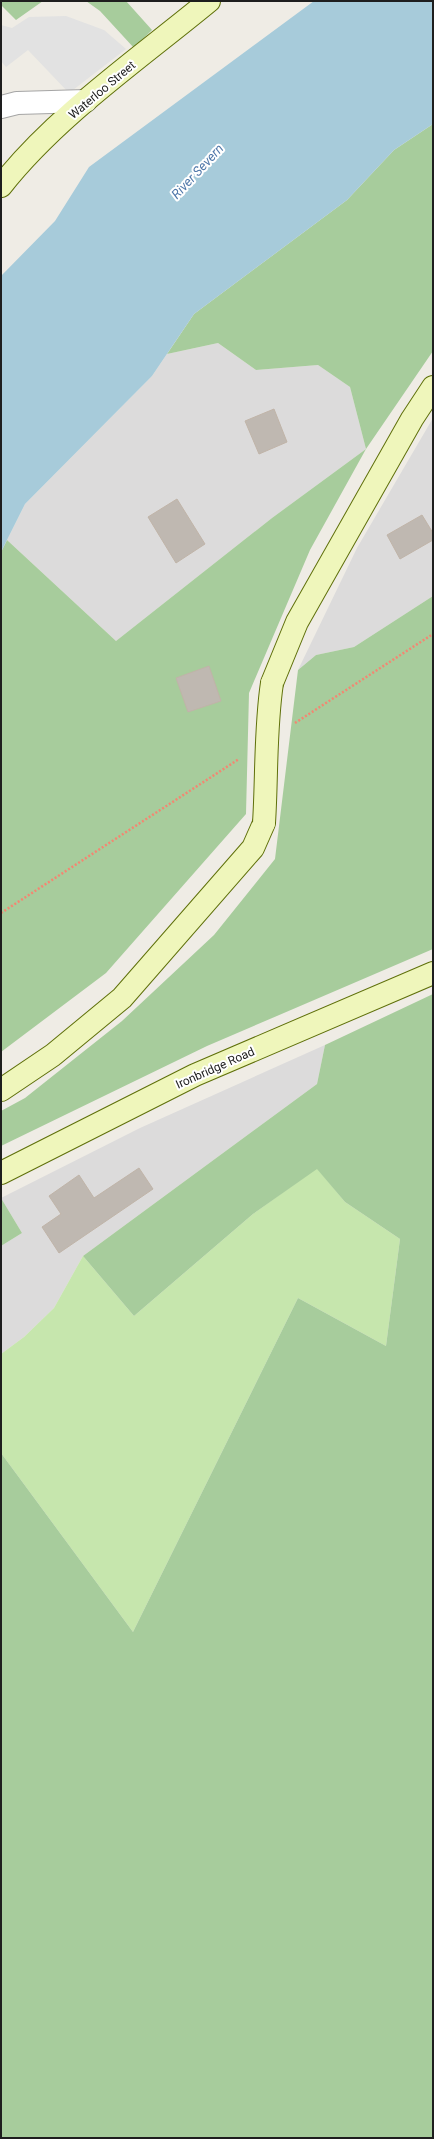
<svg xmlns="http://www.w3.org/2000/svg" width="434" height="2139" font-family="Roboto,sans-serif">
  <rect width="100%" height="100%" fill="#efece5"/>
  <path fill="#dcdbdb" d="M218 343 256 370 318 365 350 387 366 449 272 518 116 641 7 540 25 504 152 376 167 354Z
    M433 418V596L354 647 316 655 298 670 357 548Z
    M325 1045 317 1084 83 1256 54 1308 24 1337 1 1354V1246L22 1233 1 1198 140 1128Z"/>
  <path fill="#c6e6ad" d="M317 1168 345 1202 400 1239 386 1346 298 1298 133 1632 1 1453V1354L24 1337 54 1308 83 1256 134 1316 253 1214Z"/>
  <path fill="#a7cc9c" d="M1 1H43L16 20 1 5Z
    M86 1H126L152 30 134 48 100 11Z
    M433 124V351L366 449 310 550 249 693 246 814 106 973 1 1052V552L7 540 116 641 272 518 366 449 350 387 318 365 256 370 218 343 167 354 194 314 347 200 394 150Z
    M433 596V949L207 1046 1 1146V1111L25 1098 122 1021 214 935 275 859 298 670 316 655 354 647Z
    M433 994V2138H1V1453L133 1632 298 1298 386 1346 400 1239 345 1202 317 1169 253 1214 134 1316 83 1256 317 1084 325 1045Z
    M1 1198 22 1233 1 1246Z"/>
  <path fill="#e2e2e2" d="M66 16 104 30 126 49 69 93 28 50 6 67 1 61V25L12 28 29 17Z"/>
  <path fill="#a7cbda" d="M314 1H433V124L394 150 347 200 194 314 152 376 25 504 1 552V276L55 221 89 167Z"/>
  <path fill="#bfb8b1" stroke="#c0b4a8" d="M274 409 287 442 259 454 245 421Z
    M177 499 205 544 176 563 148 517Z
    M422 515 433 533V540L400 559 387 535Z
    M209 666 221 701 188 712 176 678Z
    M139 1168 153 1189 59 1253 42 1227 61 1214 49 1196 79 1175 94 1198Z"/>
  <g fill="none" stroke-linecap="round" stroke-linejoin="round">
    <defs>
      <path id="street" d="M1 107 17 103 86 101"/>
      <path id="secondary" d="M1 186C56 116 140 58 209 1
        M272 683 297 622 412 419 433 387
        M1 1090 53 1055 122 998 253 848 264 823
        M1 1173 195 1075 433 973"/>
    </defs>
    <use href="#street" stroke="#a5a5a5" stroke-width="24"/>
    <use href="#secondary" stroke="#5f700a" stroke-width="24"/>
    <path stroke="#f38772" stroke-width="2.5" stroke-dasharray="2 2" stroke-linecap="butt" d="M295 723 433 634
      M1 913 239 759"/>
    <use href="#street" stroke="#fff" stroke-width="22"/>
    <use href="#secondary" stroke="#eff6bb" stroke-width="22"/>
    <defs>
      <path id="secondary-bridge" d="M264 823C267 777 265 729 272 683"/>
    </defs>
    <use href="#secondary-bridge" stroke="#5f700a" stroke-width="24" stroke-linecap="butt"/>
    <use href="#secondary-bridge" stroke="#eff6bb" stroke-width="22"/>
  </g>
  <g text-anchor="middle" stroke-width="4" stroke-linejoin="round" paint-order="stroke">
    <g font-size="12" fill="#1e1e1e" stroke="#fff">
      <text transform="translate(102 90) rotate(-40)" y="4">Waterloo Street</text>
      <text transform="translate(215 1068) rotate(-24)" y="4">Ironbridge Road</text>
    </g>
    <g font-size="13" font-style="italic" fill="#4f77a9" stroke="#fff">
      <text transform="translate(197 171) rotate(-47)" y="5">River Severn</text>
    </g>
  </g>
  <rect width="434" height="2139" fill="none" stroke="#1e1e1e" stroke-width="4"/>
</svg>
